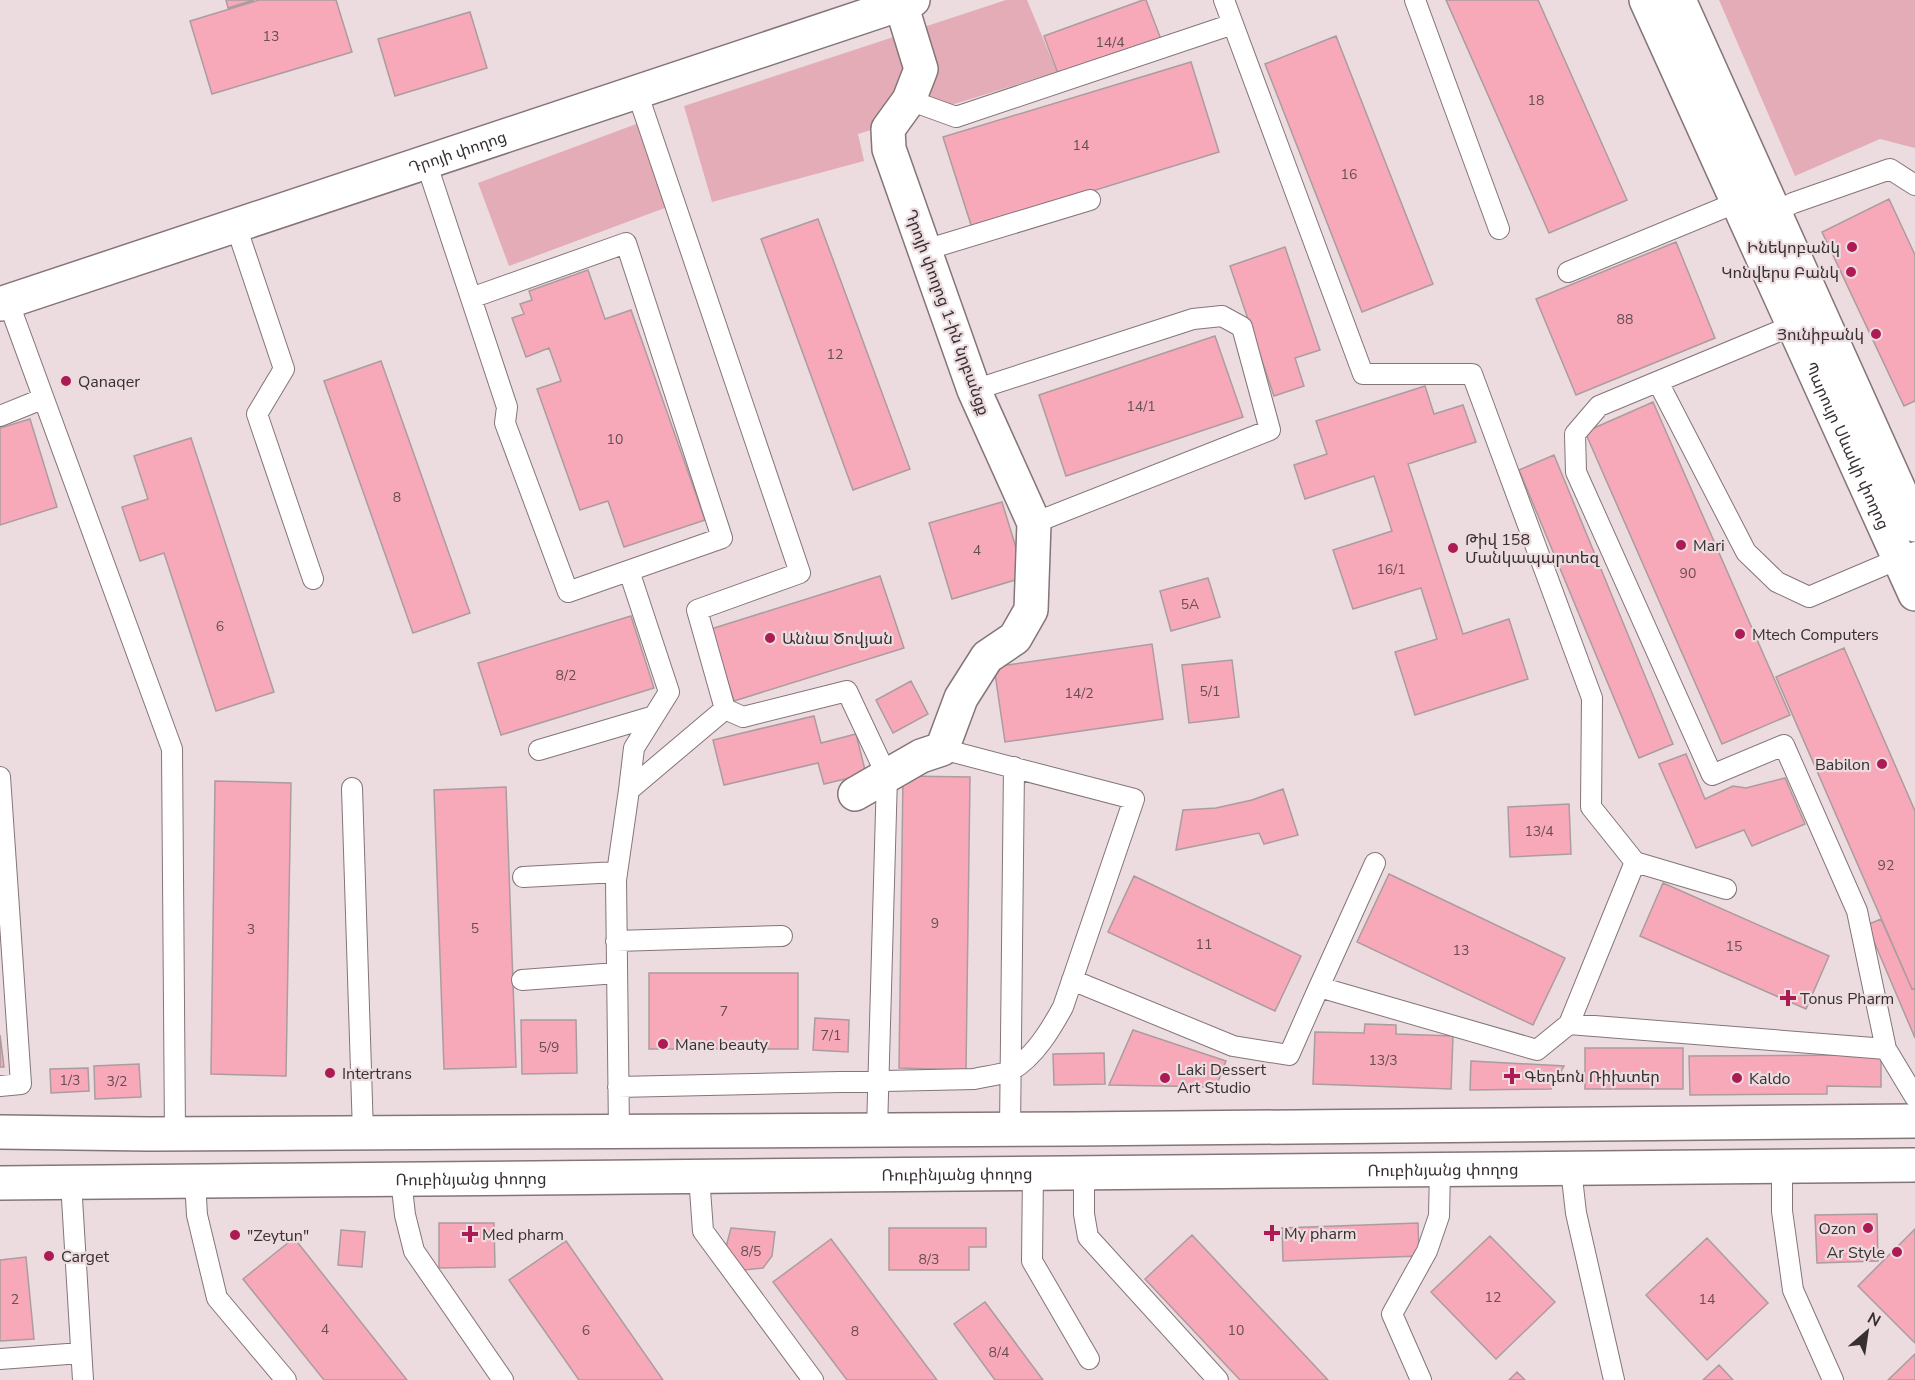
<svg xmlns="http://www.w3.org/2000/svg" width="1915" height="1380" font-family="'Nunito Sans','Noto Sans Armenian',sans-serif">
  <rect width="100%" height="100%" fill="#ecdbdf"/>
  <path fill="#e3acb7" d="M1006 0H1027L1057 72 858 134 864 161 712 202 684 106Z
    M1719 0H1915V148L1880 139 1795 176Z
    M639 123 670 206 509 266 478 183Z"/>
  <path fill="#f7a9ba" stroke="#ab9c9f" stroke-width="1.5" d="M226 0H254L228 8Z
    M259 0H336L352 52 212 94 190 21Z
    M1143 0H1146L1162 42 1060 79 1044 36Z
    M1446 0H1538L1627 200 1549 233Z
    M470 12 487 68 395 96 378 39Z
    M1336 36 1433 284 1362 312 1265 64Z
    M1191 62 1219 152 972 228 943 137Z
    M1889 199 1915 255V401L1904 406 1822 232Z
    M818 219 910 469 853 490 761 239Z
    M1676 242 1715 338 1576 395 1536 299Z
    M1285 247 1320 350 1295 358 1304 386 1274 396 1230 266Z
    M588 270 605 319 631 310 705 520 624 547 608 501 580 510 537 389 561 381 549 348 526 357 512 318 524 314 520 304 532 300 529 291Z
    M1215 336 1243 417 1066 476 1039 395Z
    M381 361 470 613 413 633 324 381Z
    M1425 386 1434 414 1463 405 1476 442 1408 464 1463 634 1509 619 1528 679 1415 715 1395 652 1437 639 1421 588 1353 609 1333 550 1392 531 1374 476 1305 499 1294 465 1327 454 1316 421Z
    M1653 402 1790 715 1722 744 1585 432Z
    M30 419 57 507 0 525V428Z
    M191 438 274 692 216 711 164 553 140 561 122 507 148 499 134 456Z
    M1554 455 1673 744 1639 758 1519 470Z
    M1002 502 1025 577 952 599 929 523Z
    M880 576 904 648 734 701 711 629Z
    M1208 578 1220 617 1171 631 1160 591Z
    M631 616 654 688 501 735 478 663Z
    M1152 644 1163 719 1005 742 994 667Z
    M1844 648 1915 811V988L1912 989 1776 677Z
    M1232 660 1239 717 1189 723 1182 665Z
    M911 681 928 714 893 733 876 700Z
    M814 716 821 743 856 734 866 774 824 784 818 763 724 785 713 740Z
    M1686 754 1705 799 1733 786 1746 788 1785 778 1805 824 1752 846 1744 830 1696 848 1659 764Z
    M903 776 970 777 966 1070 899 1068Z
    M215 781 291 783 286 1076 211 1074Z
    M506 787 516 1067 444 1069 434 790Z
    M1283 789 1298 835 1264 844 1259 833 1176 850 1183 810 1216 808 1252 800Z
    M1569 804 1571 854 1510 857 1508 807Z
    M1389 874 1565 958 1533 1025 1357 942Z
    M1134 876 1301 956 1275 1011 1108 932Z
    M1663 883 1829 956 1806 1009 1640 936Z
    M1881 919 1912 989 1915 988V1038L1867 925Z
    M649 973H798V1049H649Z
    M815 1018 849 1020 848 1052 813 1050Z
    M521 1020H576L577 1073 522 1074Z
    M1365 1024 1396 1025V1034L1453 1036 1451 1089 1313 1084 1315 1032 1364 1033Z
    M1133 1030 1226 1061 1216 1087 1109 1085Z
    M0 1035 4 1067H0Z
    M1585 1048H1683V1089H1585Z
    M1104 1053 1105 1084 1054 1085 1053 1054Z
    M1881 1055V1087L1827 1086V1094L1690 1095 1689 1056Z
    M1471 1061 1564 1066 1551 1089 1470 1090Z
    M139 1064 141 1097 95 1099 94 1066Z
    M88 1068 89 1091 51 1093 50 1069Z
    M1877 1214 1878 1261 1817 1263 1815 1215Z
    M439 1223H494L495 1267 439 1268Z
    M1418 1223 1419 1256 1283 1261 1282 1228Z
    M731 1228 775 1232 772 1256 763 1268 744 1270 726 1247Z
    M889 1228H986V1247H969V1270H889Z
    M1915 1229V1343L1858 1286Z
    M341 1230 365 1232 362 1267 338 1265Z
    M1192 1235 1328 1380H1240L1145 1279Z
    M1490 1236 1555 1302 1496 1359 1431 1292Z
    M294 1238 407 1380H324L243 1279Z
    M1707 1238 1768 1303 1707 1360 1646 1295Z
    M831 1239 937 1380H847L773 1282Z
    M566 1241 663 1380H579L509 1280Z
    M26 1257 34 1339 0 1341V1260Z
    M985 1302 1043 1380H995L954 1324Z
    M1915 1354V1380H1888Z
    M1719 1365 1733 1380H1703Z
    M1517 1372 1525 1380H1509Z"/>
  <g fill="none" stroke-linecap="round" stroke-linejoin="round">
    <defs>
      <path id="service" d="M1415 0 1499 229
        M909 100 956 117 1233 24
        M426 162 507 407 505 423 568 592 722 538 626 243 471 298
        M1775 212 1793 203 1890 169 1915 185
        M236 226 284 369 257 414 313 579
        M925 250 1090 200
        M1568 272 1745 199
        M8 301 172 749 175 1133
        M1801 322 1599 406 1575 434 1576 472 1712 775 1784 745 1857 911 1886 1049
        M1658 382 1746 552 1777 582 1809 597 1915 552
        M974 390 1193 319 1222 316 1242 327 1270 430 1034 523
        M0 416 42 399
        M725 709 743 717 847 691 887 776 877 1130
        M539 750 654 716
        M0 777 21 1084 0 1086
        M352 788 363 1133
        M629 790 634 748 669 692 629 571
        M1635 862 1726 889
        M523 877 617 872
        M616 941 782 936
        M522 980 617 973
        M1072 980 1233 1046 1289 1055 1319 987 1537 1050 1569 1024 1635 862 1591 807 1592 698 1472 374H1363L1224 0
        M1319 987 1375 863
        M1569 1024 1886 1049 1915 1097
        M618 1087 974 1079C986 1076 1002 1075 1012 1070 1035 1056 1051 1029 1063 1007L1134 799 942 749
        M1010 1129 1014 767
        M619 1132 616 880 629 790 725 709 697 610 800 573 637 92
        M1782 1167V1211L1793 1290 1833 1380
        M1571 1169 1576 1213 1614 1380
        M1033 1173 1032 1261 1089 1359
        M1084 1173V1214L1088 1237 1218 1380
        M699 1176 703 1231 813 1380
        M401 1179 405 1215 414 1251 503 1380
        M195 1181 197 1215 217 1298 286 1380
        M71 1182 83 1380
        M0 1359 81 1353
        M1421 1380 1392 1314 1427 1251 1439 1216 1440 1170"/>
      <path id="minor" d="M855 794 921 756 942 749 961 698 987 657 1015 638 1031 610 1034 523 974 390 889 149 888 129 909 100 921 69 901 4"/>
      <g id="tertiary">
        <path id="s1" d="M1646 0 1915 594"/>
        <path d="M1679 0 1915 525"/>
        <path id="s2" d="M0 304 913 0"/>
      </g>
      <g id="primary">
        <path d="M0 1132 149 1134 1074 1129 1915 1121"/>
        <path id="s3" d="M0 1183 1915 1165"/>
      </g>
    </defs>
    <use href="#service" stroke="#847578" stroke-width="22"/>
    <use href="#minor" stroke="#847578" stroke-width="36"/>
    <use href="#tertiary" stroke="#847578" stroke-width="36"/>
    <use href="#primary" stroke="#847578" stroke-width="36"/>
    <use href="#service" stroke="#fff" stroke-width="20"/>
    <use href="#minor" stroke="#fff" stroke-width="33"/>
    <use href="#tertiary" stroke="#fff" stroke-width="33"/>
    <use href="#primary" stroke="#fff" stroke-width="33"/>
  </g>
  <g fill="#ac1b53" stroke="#ecdbdf" stroke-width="2">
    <circle cx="1852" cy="247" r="6"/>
    <circle cx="1851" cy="272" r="6"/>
    <circle cx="1876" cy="334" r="6"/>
    <circle cx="66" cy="381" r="6"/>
    <circle cx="1681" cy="545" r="6"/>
    <circle cx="1453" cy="548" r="6"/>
    <circle cx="1740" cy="634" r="6"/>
    <circle cx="770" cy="638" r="6"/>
    <circle cx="1882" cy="764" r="6"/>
    <path d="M1785 989h6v6h6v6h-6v6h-6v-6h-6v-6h6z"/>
    <circle cx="663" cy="1044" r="6"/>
    <circle cx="330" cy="1073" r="6"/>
    <path d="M1509 1067h6v6h6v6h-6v6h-6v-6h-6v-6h6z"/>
    <circle cx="1165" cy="1078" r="6"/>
    <circle cx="1737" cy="1078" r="6"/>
    <circle cx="1868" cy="1228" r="6"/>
    <path d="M1269 1224h6v6h6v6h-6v6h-6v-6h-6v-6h6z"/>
    <path d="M467 1225h6v6h6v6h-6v6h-6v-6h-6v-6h6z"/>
    <circle cx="235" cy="1235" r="6"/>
    <circle cx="1897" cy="1252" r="6"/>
    <circle cx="49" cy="1256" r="6"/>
  </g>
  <g text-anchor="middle" stroke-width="4.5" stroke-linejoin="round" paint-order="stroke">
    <g font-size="14" fill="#674e53">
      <text x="271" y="41">13</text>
      <text x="1110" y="47">14/4</text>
      <text x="1536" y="105">18</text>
      <text x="1081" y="150">14</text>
      <text x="1349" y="179">16</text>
      <text x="1625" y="324">88</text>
      <text x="835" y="359">12</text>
      <text x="1141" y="411">14/1</text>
      <text x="615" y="444">10</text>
      <text x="397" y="502">8</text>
      <text x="977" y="555">4</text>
      <text x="1391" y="574">16/1</text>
      <text x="1688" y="578">90</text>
      <text x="1190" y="609">5A</text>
      <text x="220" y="631">6</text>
      <text x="566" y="680">8/2</text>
      <text x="1210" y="696">5/1</text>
      <text x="1079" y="698">14/2</text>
      <text x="1539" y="836">13/4</text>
      <text x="1886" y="870">92</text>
      <text x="935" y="928">9</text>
      <text x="475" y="933">5</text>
      <text x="251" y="934">3</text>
      <text x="1204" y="949">11</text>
      <text x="1734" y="951">15</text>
      <text x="1461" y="955">13</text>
      <text x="724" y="1016">7</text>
      <text x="831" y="1040">7/1</text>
      <text x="549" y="1052">5/9</text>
      <text x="1383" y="1065">13/3</text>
      <text x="70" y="1085">1/3</text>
      <text x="117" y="1086">3/2</text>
      <text x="751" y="1256">8/5</text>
      <text x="929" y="1264">8/3</text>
      <text x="1493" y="1302">12</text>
      <text x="15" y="1304">2</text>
      <text x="1707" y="1304">14</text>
      <text x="325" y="1334">4</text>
      <text x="586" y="1335">6</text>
      <text x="1236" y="1335">10</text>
      <text x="855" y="1336">8</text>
      <text x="999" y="1357">8/4</text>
    </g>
    <g font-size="16" fill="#373031" stroke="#ecdbdf">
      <text dy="6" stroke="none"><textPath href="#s2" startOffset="482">Դրոյի փողոց</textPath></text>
      <text transform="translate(948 312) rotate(70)" y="6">Դրոյի փողոց 1-ին նրբանցք</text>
      <text dy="6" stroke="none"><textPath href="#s1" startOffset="489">Պարույր Սևակի փողոց</textPath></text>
      <text dy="6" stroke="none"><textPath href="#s3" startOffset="1443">Ռուբինյանց փողոց</textPath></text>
      <text dy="6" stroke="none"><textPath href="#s3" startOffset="957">Ռուբինյանց փողոց</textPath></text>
      <text dy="6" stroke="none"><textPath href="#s3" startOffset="471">Ռուբինյանց փողոց</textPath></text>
    </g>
    <g font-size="16" fill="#373031" stroke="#ecdbdf" text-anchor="start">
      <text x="1840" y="253" text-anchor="end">Ինեկոբանկ</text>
      <text x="1839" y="278" text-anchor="end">Կոնվերս Բանկ</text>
      <text x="1864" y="340" text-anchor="end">Յունիբանկ</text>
      <text x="78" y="387">Qanaqer</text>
      <text x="1465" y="545">Թիվ 158<tspan x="1465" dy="18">Մանկապարտեզ</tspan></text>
      <text x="1693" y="551">Mari</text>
      <text x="1752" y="640">Mtech Computers</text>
      <text x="782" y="644">Աննա Ծովյան</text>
      <text x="1870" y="770" text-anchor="end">Babilon</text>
      <text x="1800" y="1004">Tonus Pharm</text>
      <text x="675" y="1050">Mane beauty</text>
      <text x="1177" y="1075">Laki Dessert<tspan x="1177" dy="18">Art Studio</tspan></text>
      <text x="342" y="1079">Intertrans</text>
      <text x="1524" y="1082">Գեդեոն Ռիխտեր</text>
      <text x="1749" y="1084">Kaldo</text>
      <text x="1856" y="1234" text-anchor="end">Ozon</text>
      <text x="1284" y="1239">My pharm</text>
      <text x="482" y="1240">Med pharm</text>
      <text x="247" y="1241">"Zeytun"</text>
      <text x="1885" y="1258" text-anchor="end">Ar Style</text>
      <text x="61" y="1262">Carget</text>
    </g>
  </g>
  <g transform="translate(1867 1332) rotate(29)" stroke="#ecdbdf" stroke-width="4.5" paint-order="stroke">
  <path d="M0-4.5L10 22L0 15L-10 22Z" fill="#373031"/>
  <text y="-9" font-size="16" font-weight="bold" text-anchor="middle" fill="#373031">N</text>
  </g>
</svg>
